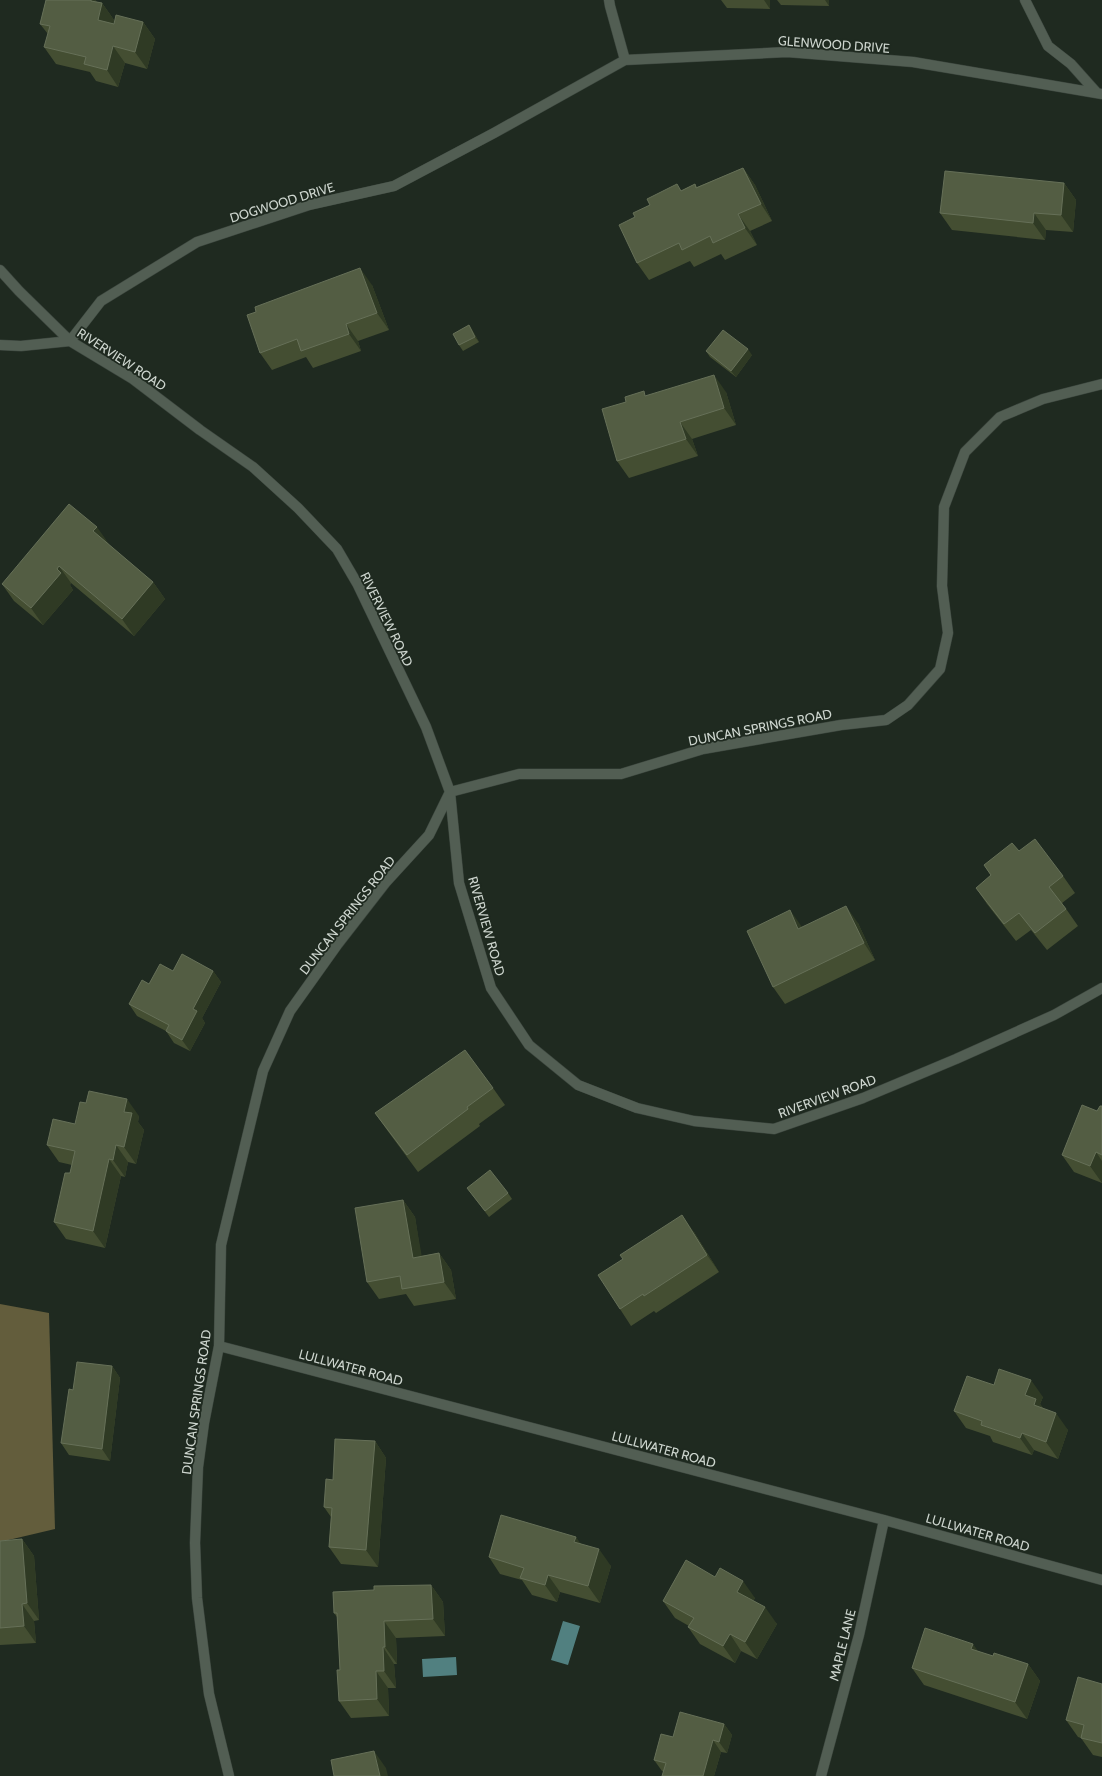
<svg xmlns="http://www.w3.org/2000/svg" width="1102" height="1776" font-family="Cabin,sans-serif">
  <rect width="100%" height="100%" fill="#1f2a20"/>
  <path fill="#635d3c" d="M0 1304 49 1313 55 1529 0 1542Z"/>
  <path fill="#518080" d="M563 1621 580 1626 568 1665 551 1660Z
    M456 1657 457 1675 423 1677 422 1659Z"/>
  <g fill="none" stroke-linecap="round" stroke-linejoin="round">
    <defs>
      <path id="minor" d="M609 0 610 6 625 60
        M1025 0 1048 46 1071 64 1096 92
        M0 270 19 291 70 341 133 379 200 430 253 467 298 508 337 549 358 585 426 727 450 792 459 883 491 988 529 1045 578 1085 637 1108 694 1121 774 1129 863 1098 956 1059 1054 1015 1102 988
        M0 345 21 346 70 341 101 301 197 242 309 205 394 186 494 133 625 60 787 52 913 62 1102 94
        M219 1346 884 1520 1102 1580
        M229 1776 209 1694 197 1598 195 1543 198 1467 204 1423 219 1346 221 1245 263 1071 290 1011 337 945 386 882 429 835 450 792 519 774H621L703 749 841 725 886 720 908 705 940 669 948 633 942 586 944 507 965 452 1000 417 1043 399 1102 384
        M821 1776 859 1635 884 1520"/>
    </defs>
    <use href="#minor" stroke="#3b453d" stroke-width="11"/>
    <use href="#minor" stroke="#525e53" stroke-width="10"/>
  </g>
  <path fill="#444e32" d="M46 0H95L97 2 102 3 114 20 113 24 143 22 155 39 147 69 125 63 118 87 96 81 90 72 56 64 44 47 48 34 40 24Z
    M721 0H770V9L727 8Z
    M777 0H829V6L781 5Z
    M743 168 755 185 772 221 750 231 757 245 725 260 721 254 694 267 690 261 649 280 637 263 635 217 650 205 695 184 697 187Z
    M1064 183 1076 200 1073 232 1046 230 1045 240 952 230 940 213Z
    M372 285 389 330 358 341 361 351 313 368 306 357 272 370 260 353Z
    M469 325 479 342 463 351 459 345Z
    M706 351 752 355 736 377 710 357Z
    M726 392 736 425 692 439 698 456 629 478 617 461 626 402 647 396Z
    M108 544 153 582 165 599 134 636 71 583 70 585 73 590 43 625 14 601 2 584 109 544Z
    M984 865 1063 876 1075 893 1062 903 1078 926 1047 950 1031 930 1016 941 987 904 976 888 991 876Z
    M858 923 875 960 785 1004 773 987 802 928Z
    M173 971H213L221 982 202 1018 205 1023 190 1051 174 1043 166 1031 137 1016 129 1004 149 984Z
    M493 1088 505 1105 479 1124 480 1126 418 1172 387 1130 375 1113Z
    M1102 1106V1183L1074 1172 1062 1155Z
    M139 1116 138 1122 144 1130 136 1164 128 1162 125 1177 121 1176 105 1248 66 1239 54 1222 70 1173 72 1165 59 1162 47 1145 75 1124Z
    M467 1188 508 1193 512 1199 489 1217Z
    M403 1200 415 1217 421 1256 439 1253 451 1270 456 1299 414 1306 406 1294 379 1299 367 1282Z
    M694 1232 719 1272 656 1313 654 1311 631 1326 620 1309Z
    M112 1366 120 1378 110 1461 69 1455 61 1443 73 1390Z
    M994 1385 1043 1397 1040 1404 1043 1408 1068 1430 1058 1459 1034 1450 1032 1455 993 1442 990 1436 966 1428 954 1411Z
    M375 1441 386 1458 378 1567 341 1564 329 1547 331 1517 324 1507 333 1480Z
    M22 1539 34 1556 39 1620 34 1621 36 1643 0 1645V1541Z
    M580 1543 611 1566 600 1603 560 1592 557 1602 532 1595 522 1580 500 1574 489 1557Z
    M715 1577 755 1598 753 1601 777 1624 757 1659 741 1651 735 1663 700 1644 688 1627 689 1626 675 1618 663 1601Z
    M431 1585 443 1602 445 1636 396 1638 397 1664H394L396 1688H388L389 1716 351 1718 339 1701 340 1670 337 1617 334 1613 374 1590Z
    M977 1651 993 1656 1028 1664 1040 1681 1027 1719 924 1685 912 1668Z
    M1102 1684V1757L1093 1755 1081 1738 1078 1737 1066 1720Z
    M724 1724 732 1735 727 1753 721 1752 714 1776H662L664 1772 662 1771 654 1760 673 1737Z"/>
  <path fill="#2f3a24" d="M91 0H95L101 8 102 3 114 20 110 37 98 20Z
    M764 0H770V9Z
    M825 0H829V6Z
    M143 22 155 39 147 69 135 52Z
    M113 46 125 63 118 87 107 70Z
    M743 168 755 185 772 221 761 204Z
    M1064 183 1076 200 1073 232 1061 215Z
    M1034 213 1046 230 1045 240 1033 223Z
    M738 214 750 231 757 245 745 228Z
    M360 268 372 285 389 330 377 313Z
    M346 324 358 341 361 351 349 334Z
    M469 325 473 331 479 342 475 337Z
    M748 349 752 355 736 377 731 371Z
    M714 375 726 392 736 425 724 408Z
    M680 422 692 439 698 456 686 439Z
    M97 527 109 544 105 548 93 531Z
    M59 566 71 583 70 585 73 590 43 625 31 608Z
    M153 582 165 599 134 636 122 619Z
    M846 906 858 923 875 960 864 943Z
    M790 910 802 927 798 929Z
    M213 971 221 982 202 1018 205 1023 190 1051 182 1040 193 1009Z
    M127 1099 139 1116 138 1122 144 1130 136 1164 124 1147V1112Z
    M116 1145 128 1162 125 1177 113 1160Z
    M1096 1152 1102 1161V1183L1090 1166Z
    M109 1159 121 1176 105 1248 93 1231Z
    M403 1200 415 1217 425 1275 413 1258Z
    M682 1215 694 1232 719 1272 707 1255Z
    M439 1253 451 1270 456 1299 444 1282Z
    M112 1366 120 1378 110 1461 102 1449Z
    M1031 1380 1043 1397 1040 1404 1048 1416 1046 1422 1025 1395Z
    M1056 1413 1068 1430 1058 1459 1046 1442Z
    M1022 1433 1034 1450 1032 1455 1020 1438Z
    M375 1441 386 1458 378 1567 366 1550Z
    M576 1537 588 1554 574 1542Z
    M22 1539 34 1556 39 1620 27 1603Z
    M599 1549 611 1566 600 1603 588 1586Z
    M548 1575 560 1592 557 1602 545 1585Z
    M743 1581 755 1598 749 1609 737 1592Z
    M431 1585 443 1602 445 1636 433 1619Z
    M22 1604 34 1621 36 1643 24 1626Z
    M765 1607 777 1624 757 1659 745 1642Z
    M384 1621 396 1638 397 1664 385 1647Z
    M730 1634 741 1651 735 1663 723 1646Z
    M973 1644 985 1661 971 1649Z
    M383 1647 394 1664 396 1688 384 1671Z
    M1028 1664 1040 1681 1027 1719 1015 1702Z
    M376 1671 388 1688 389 1716 377 1699Z
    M724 1724 732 1735 727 1753 719 1742Z
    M713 1740 721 1752 714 1776H703Z
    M374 1751 386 1768 388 1776H380Z"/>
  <path fill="#535d43" stroke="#667058" d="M46 0H91V1L102 3 98 20 114 24 116 15 143 22 135 52 113 46 107 70 84 64 86 57 44 47 50 26 40 24Z
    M743 168 761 204 738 214 745 228 713 243 710 236 682 250 679 243 637 263 619 225 635 217 633 213 650 205 647 199 677 184 681 191 695 184 696 188Z
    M945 171 1064 183 1061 215 1034 213 1033 223 940 213Z
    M360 268 377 313 346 324 349 334 301 351 297 339 260 353 247 315 256 312 255 307Z
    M469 325 475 337 459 345 453 334Z
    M723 330 748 349 731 371 706 351Z
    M714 375 724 408 680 422 686 439 617 461 602 409 626 402 625 397 644 391 645 396Z
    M69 504 97 527 93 531 153 582 122 619 59 566 57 569 61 573 31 608 2 584Z
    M1035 839 1063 876 1049 887 1066 909 1035 933 1019 913 1004 924 976 888 991 875 984 865 1012 843 1019 851Z
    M846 906 864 943 773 987 747 931 790 910 798 929Z
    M182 954 213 971 193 1009 197 1011 182 1040 166 1031 169 1025 129 1004 142 980 149 984 160 964 173 971Z
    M465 1050 493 1088 467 1107 468 1109 407 1155 375 1113Z
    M89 1091 127 1099 124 1112 132 1113 124 1147 116 1145 113 1160 109 1159 93 1231 54 1222 65 1173H70L75 1151 47 1145 53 1119 75 1124 80 1102 86 1103Z
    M1082 1105 1097 1111 1100 1106H1102V1155L1096 1152 1090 1166 1062 1155Z
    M490 1170 508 1193 485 1211 467 1188Z
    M403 1200 413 1258 439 1253 444 1282 402 1289 400 1276 367 1282 355 1208Z
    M682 1215 707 1255 644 1296 643 1294 620 1309 598 1275 623 1259 620 1255Z
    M77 1362 112 1366 102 1449 61 1443 69 1389 73 1390Z
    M999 1369 1031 1380 1025 1395 1036 1399 1034 1405 1056 1413 1046 1442 1022 1433 1020 1438 981 1425 982 1421 954 1411 967 1376 994 1385Z
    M335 1439 375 1441 366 1550 329 1547 332 1508 324 1507 326 1479 333 1480Z
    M501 1515 576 1537 574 1542 599 1549 588 1586 548 1575 545 1585 520 1578 524 1568 489 1557Z
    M22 1539 27 1603 22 1604 24 1626 0 1628V1541Z
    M686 1560 715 1577 720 1568 743 1581 737 1592 765 1607 745 1642 730 1634 723 1646 688 1627 694 1618 663 1601Z
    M431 1585 433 1619 384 1621 385 1647H383L384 1671H376L377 1699 339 1701 337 1670H340L337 1613H334L333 1592 374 1590V1586Z
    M925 1628 973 1644 971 1649 993 1656 994 1653 1028 1664 1015 1702 912 1668Z
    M1078 1677 1102 1684V1743L1081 1738 1084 1725 1066 1720Z
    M680 1712 724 1724 719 1742 713 1740 703 1776H662L666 1763 654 1760 661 1734 673 1737Z
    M374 1751 380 1776H334L331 1760Z"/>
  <g text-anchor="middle" stroke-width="3.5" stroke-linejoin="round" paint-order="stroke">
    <g font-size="13" fill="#cdd5ce" stroke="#1f2a20">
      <text transform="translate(834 44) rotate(4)" y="5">GLENWOOD DRIVE</text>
      <text transform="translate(282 202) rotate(-17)" y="5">DOGWOOD DRIVE</text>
      <text transform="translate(122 359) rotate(33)" y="5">RIVERVIEW ROAD</text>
      <text transform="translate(387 619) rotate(64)" y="5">RIVERVIEW ROAD</text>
      <text transform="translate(760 727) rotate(-11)" y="5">DUNCAN SPRINGS ROAD</text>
      <text transform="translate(347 915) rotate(-52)" y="5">DUNCAN SPRINGS ROAD</text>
      <text transform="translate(487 926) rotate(74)" y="5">RIVERVIEW ROAD</text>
      <text transform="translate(827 1096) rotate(-20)" y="5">RIVERVIEW ROAD</text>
      <text transform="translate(351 1367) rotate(15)" y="5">LULLWATER ROAD</text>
      <text transform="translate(196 1402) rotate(-82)" y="5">DUNCAN SPRINGS ROAD</text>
      <text transform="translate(664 1449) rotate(15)" y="5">LULLWATER ROAD</text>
      <text transform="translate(978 1532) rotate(16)" y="5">LULLWATER ROAD</text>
      <text transform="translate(842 1645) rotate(-76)" y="5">MAPLE LANE</text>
    </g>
  </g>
</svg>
